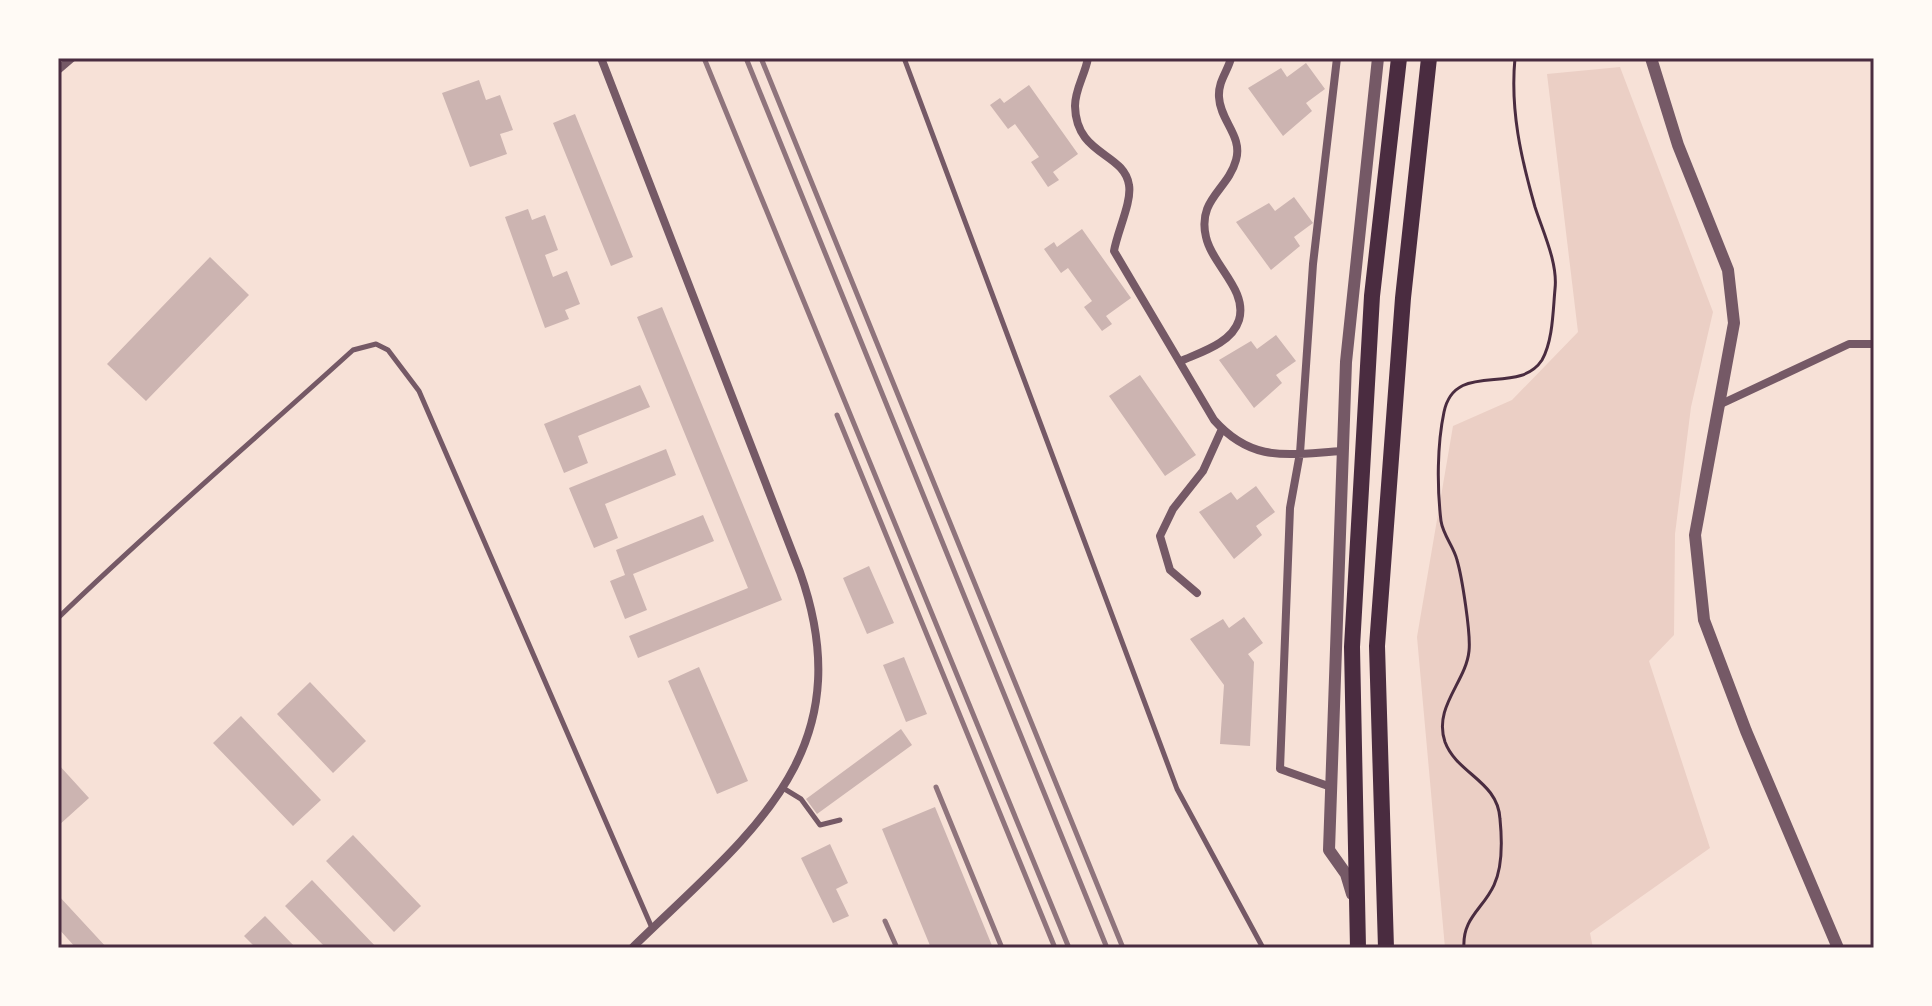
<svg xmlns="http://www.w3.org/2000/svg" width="1932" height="1006" font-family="'Public Sans',sans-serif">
  <rect width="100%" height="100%" fill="#f7e1d7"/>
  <path fill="#ebcfc5" d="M1620 67 1713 312 1691 407 1675 534 1674 635 1649 661 1710 848 1590 933 1593 948H1445L1417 637 1453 426 1512 400 1578 332 1547 74Z"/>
  <path fill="#ccb4b1" d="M1306 63 1325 89 1306 103 1312 111 1283 136 1248 88 1281 68 1287 77Z
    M479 80 486 100 500 95 513 130 500 134 507 154 470 167 442 93Z
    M1029 85 1078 154 1053 172 1059 180 1048 187 1031 162 1039 157 1015 124 1008 129 990 105 1000 98 1004 103Z
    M575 114 633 257 611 266 553 123Z
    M1294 197 1313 223 1294 237 1300 246 1271 270 1236 222 1269 203 1275 211Z
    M528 209 532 220 545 215 558 250 545 255 553 277 567 271 580 304 565 310 569 319 545 328 505 217Z
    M1082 229 1131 298 1106 316 1112 324 1102 331 1084 307 1092 301 1068 268 1061 273 1044 249 1054 242 1057 247Z
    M210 257 249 295 146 401 107 364Z
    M662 307 782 600 638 658 629 636 748 588 637 317Z
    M1276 335 1296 361 1276 375 1282 383 1254 408 1219 360 1251 341 1257 349Z
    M1140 375 1196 455 1165 476 1109 396Z
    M640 385 650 407 578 436 588 463 564 473 544 424Z
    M666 449 676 475 605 504 618 538 594 548 569 488Z
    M1256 486 1275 512 1256 526 1262 535 1234 559 1199 512 1231 492 1237 500Z
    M703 515 714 541 633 574 647 610 625 619 610 581 625 575 616 550Z
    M869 566 894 623 867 634 843 578Z
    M1244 617 1263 643 1248 654 1254 662 1250 746 1220 744 1224 685 1190 639 1223 619 1229 628Z
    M904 657 927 714 906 722 883 665Z
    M699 667 748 781 717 794 668 681Z
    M310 682 366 741 333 773 277 714Z
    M241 716 321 800 293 826 213 743Z
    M901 729 912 745 817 814 806 799Z
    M58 764 89 798 58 826Z
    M935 807 993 948H931L882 829Z
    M353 835 421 906 394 932 326 861Z
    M830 844 848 883 836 889 849 916 833 923 801 858Z
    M312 880 377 948H326L285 906Z
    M58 895 107 948H76L58 928Z
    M265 916 296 948H256L244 936Z"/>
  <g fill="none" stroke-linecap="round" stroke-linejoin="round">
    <path stroke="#4a2c40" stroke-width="3" d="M1464 948C1462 918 1483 909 1494 885 1503 866 1502 839 1500 819 1498 781 1457 774 1445 742 1433 707 1466 682 1469 651 1471 634 1462 577 1457 560 1454 547 1443 535 1441 521 1437 488 1437 445 1444 412 1455 359 1518 397 1542 360 1553 341 1553 310 1555 289 1558 263 1543 232 1535 207 1521 158 1510 110 1515 58"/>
    <path stroke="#755966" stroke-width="5" d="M904 58 1177 789 1263 948
      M58 618C154 525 255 439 353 350L376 344 388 350 419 391 652 928
      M783 788 801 799 820 825 840 820"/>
    <path stroke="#755966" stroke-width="8" d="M601 58 800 572C864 754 749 834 632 948
      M1088 58C1085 75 1075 89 1075 106 1076 156 1124 152 1129 185 1132 202 1117 232 1114 251L1214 420C1253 464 1289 454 1343 451
      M58 70 72 58
      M1181 361C1201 352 1232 343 1239 320 1248 290 1212 265 1206 237 1197 199 1228 190 1236 160 1243 136 1220 121 1219 97 1218 81 1228 71 1231 58
      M1721 404 1849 344H1874
      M1197 593 1170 570 1160 536 1173 509 1203 471 1222 429
      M1331 787 1280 769 1290 508 1300 453 1313 264 1337 58"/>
    <path stroke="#755966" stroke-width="12" d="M1651 58 1678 145 1728 270 1734 323 1695 535 1704 620 1746 731 1838 948
      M1352 894 1346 874 1329 850 1346 362 1378 58"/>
    <path stroke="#4a2c40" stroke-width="16" d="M1358 948 1352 647 1372 296 1399 58
      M1386 948 1377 646 1403 298 1429 58"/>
    <path stroke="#8f747c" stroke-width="5" d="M704 58 1069 948
      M746 58 1107 948
      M761 58 1123 948
      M837 415 1055 948
      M936 787 1002 948
      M885 921 897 948"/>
  </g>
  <rect width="1932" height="1006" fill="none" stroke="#fffaf5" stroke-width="120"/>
  <rect x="60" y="60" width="1812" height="886" fill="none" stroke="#4a2c40" stroke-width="3"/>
</svg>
